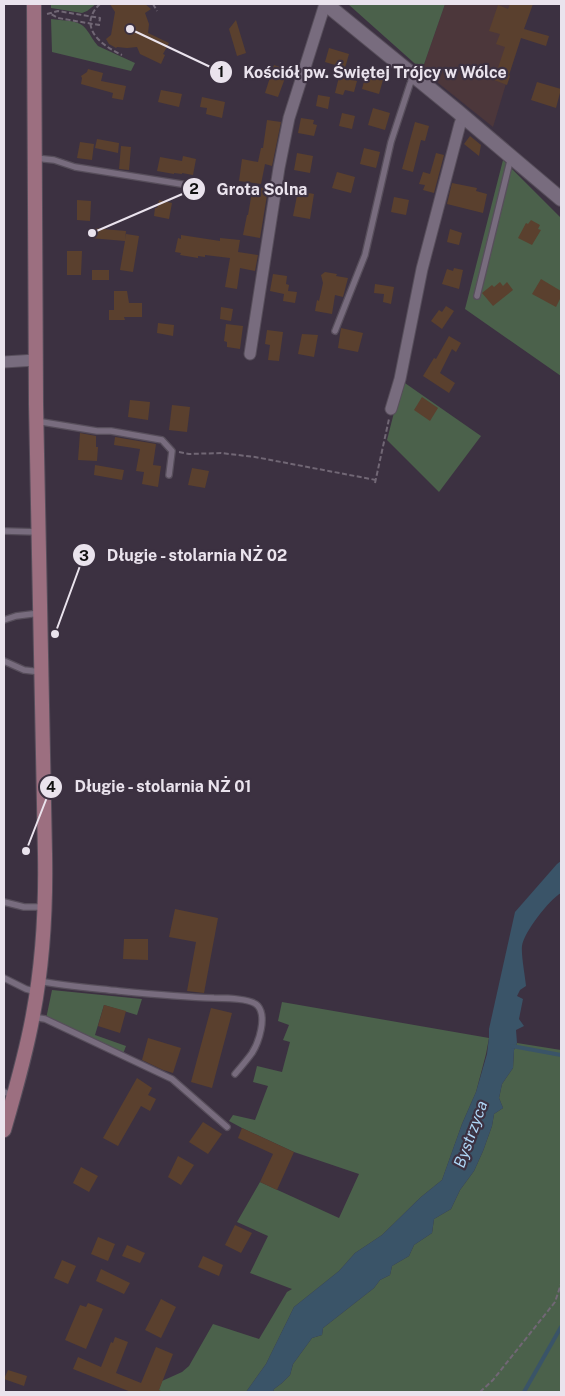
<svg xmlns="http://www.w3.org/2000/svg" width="565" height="1396" font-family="'Public Sans',sans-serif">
  <rect width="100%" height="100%" fill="#3c3141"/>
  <path fill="#4c373b" d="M445 4H530L493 127 422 70Z"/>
  <path fill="#4b614b" d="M51 4H96L87 11 82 13 51 8Z
    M348 4H445L422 70Z
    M51 19C62 21 79 19 86 29 91 35 93 41 98 46L135 63 131 71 52 52Z
    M503 160 561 218V376L465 309Z
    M402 381 481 436 439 492 387 440Z
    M52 990 142 999 137 1015 104 1005 95 1035 126 1046 123 1054 46 1019Z
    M282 1002 489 1038 486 1054 476 1092 462 1124 442 1180 421 1197 382 1235 355 1253 339 1271 294 1307 266 1364 246 1392H158L162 1381 182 1372 189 1366 213 1324 259 1339 287 1292 292 1289 250 1273 268 1236 237 1222 260 1182 339 1218 359 1174 294 1152 242 1128 229 1121 233 1115 255 1120 268 1086 253 1082 257 1066 282 1072 290 1042 283 1040 289 1025 278 1021Z
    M517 1043 561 1050V1392H273L274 1389 282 1383 290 1375 293 1364 312 1338 322 1335 323 1328 374 1288 380 1280 390 1275 392 1266 409 1256 414 1245 432 1233 434 1219 451 1209 460 1190 474 1171 483 1151 492 1126 494 1114 503 1108 499 1098 502 1084 513 1068 514 1050Z"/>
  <path fill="#3a5468" d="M561 861V893C549 900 524 932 522 946 521 955 525 975 526 986L520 990 517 996 523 999 519 1019 524 1026 516 1030 517 1043 514 1050 513 1068 502 1084 499 1098 503 1108 494 1114 492 1126 483 1151 474 1171 460 1190 451 1209 434 1219 432 1233 414 1245 409 1256 392 1266 390 1275 380 1280 374 1288 323 1328 322 1335 312 1338 293 1364 290 1375 282 1383 274 1389 273 1392H246L266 1364 294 1307 339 1271 355 1253 382 1235 421 1197 442 1180 462 1124 476 1092 487 1054 489 1038V1029L515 912 557 864Z"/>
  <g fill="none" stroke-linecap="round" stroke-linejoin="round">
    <path stroke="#3a5468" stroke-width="4" d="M512 1046 561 1055
      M524 1392 561 1327"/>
  </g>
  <path fill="#5a402e" d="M110 4H145L151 9 145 13 149 24 148 33 169 43 163 54 165 55 161 64 140 54 137 47 127 48 117 47 116 48 109 44 106 39 111 35 115 12Z
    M510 4H533L524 29 549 36 546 46 521 38 509 75 510 76 507 85 484 76 488 67 497 71 505 47 496 44 500 34 489 31 498 5 508 9Z
    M236 20 246 53 237 56 229 29Z
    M329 48 349 54 345 68 325 62Z
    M274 65 288 70 278 97 265 93Z
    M88 69 103 73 101 81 126 86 123 100 112 98 113 93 81 84 82 78 81 76 87 72Z
    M366 74 383 80 379 94 362 89Z
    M339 77 357 81 354 92 345 90 343 95 335 93Z
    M537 82 561 89 556 108 531 100Z
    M161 90 182 94 179 107 158 102Z
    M318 95 330 97 328 109 316 106Z
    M202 97 225 102 222 118 206 114 207 108 200 107Z
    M373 108 390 113 385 130 368 125Z
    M342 113 355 116 352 129 339 126Z
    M301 118 314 120 313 124 317 125 314 136 298 133Z
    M267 120 281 122 272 166 265 164 261 184 239 181 242 159 258 162 261 148H263Z
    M415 122 429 126 425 141 421 140 413 172 402 169Z
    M470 136 481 145 479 156 464 144Z
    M97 139 119 143 118 153 95 148Z
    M80 142 94 144 92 160 77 158Z
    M121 146 131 147 129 170 119 169Z
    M364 148 380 152 376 168 360 164Z
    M297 153 313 156 310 173 294 170Z
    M436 153 444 155 434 193 423 190 425 185 419 184 423 172 430 174Z
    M183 156 196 159 193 175 182 173V174L174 173V174L157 171 160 157 182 161Z
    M337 172 355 177 351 193 332 188Z
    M452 183 477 188 476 191 487 194 483 213 447 204Z
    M253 186 268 189 260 238 243 235 247 215H248Z
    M298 191 314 194 310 219 293 216Z
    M394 197 409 200 406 215 391 212Z
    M77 200 91 201 90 221 77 220Z
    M159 200 172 203 169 219 154 216 155 208H157Z
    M531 220 540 225 538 229 541 230 532 245 518 238 526 223 528 224Z
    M91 228 126 231 125 240 126 234 139 236 133 272 120 270 125 241 90 238Z
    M450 229 462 233 459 245 447 242Z
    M181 235 220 241V238L240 240 238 252 258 255 255 271 240 268 237 289 225 287 230 258 205 255V257L198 256V258L180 255 181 253 175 252 178 238 181 239Z
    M67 251H82L81 275H67Z
    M454 268 463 270 459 289 442 284 447 269 453 271Z
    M92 270H109V280H92Z
    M325 272 337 274 336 276 348 278 343 297 335 295 332 314 315 311 317 300 319 301 323 283 321 275Z
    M273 274 287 276 286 284 289 285 288 291 297 292 295 303 283 301 284 294 270 291Z
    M541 279 561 291V297L556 307 532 294Z
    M500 282 503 286 507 282 513 290 493 306 482 293 492 285 494 287Z
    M375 284 394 287 391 304 383 302 384 294 374 293Z
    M114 291H127L129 303H142V317H124L125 320H109V310H114Z
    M446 306 454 311 442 329 431 321 439 310 442 312Z
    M221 307 233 309 231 321 220 319Z
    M158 323 174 325 173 336 157 333Z
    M226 324 243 326 240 349 227 347V342L224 341Z
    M341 328 363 333 358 352 338 348Z
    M267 330 283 332 279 361 268 360 270 345 265 344Z
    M302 334 318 335 314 357 298 354Z
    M449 336 461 343 456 352 452 349 440 373 455 383 449 393 423 376 434 358 436 359Z
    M422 397 438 408 430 421 414 410Z
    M130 400 150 402 148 420 128 417Z
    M172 405 190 407 187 432 169 430Z
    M80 433 96 436V447H98L97 461 78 460Z
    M115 437 156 444 153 465 161 466 158 487 142 484 144 472 136 471 140 449 114 445Z
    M95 465 124 470 122 480 94 475Z
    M192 468 209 471 205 488 188 485Z
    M175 909 218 918 204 993 187 991 196 942 169 937Z
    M124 939H148V960L123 959Z
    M104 1005 126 1011 120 1033 98 1026Z
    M211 1008 232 1013 212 1088 191 1082Z
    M148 1038 181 1048 173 1073 163 1070 142 1060Z
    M137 1078 152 1088 148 1095 156 1099 150 1111 141 1106 118 1146 103 1138Z
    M203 1122 222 1134 208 1154 189 1142Z
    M242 1128 294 1152 277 1190 260 1182 273 1154 238 1138Z
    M178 1156 194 1165 181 1185 168 1177Z
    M81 1167 98 1176 89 1192 73 1183Z
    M235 1225 252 1233 241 1253 225 1245Z
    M98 1237 115 1244 108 1261 91 1254Z
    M127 1245 145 1253 140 1263 122 1256Z
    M203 1256 223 1265 219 1276 198 1267Z
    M62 1260 76 1266 68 1284 54 1278Z
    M101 1269 130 1283 124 1294 96 1281Z
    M161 1299 176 1307 161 1338 145 1330Z
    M88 1303 103 1309 86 1349 65 1340 80 1305 86 1307Z
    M115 1337 128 1342 116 1373 141 1383 156 1347 173 1354 159 1390 163 1392H131L73 1369 78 1357 101 1367 111 1342 113 1343Z
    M8 1370 27 1376 24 1386 4 1379Z"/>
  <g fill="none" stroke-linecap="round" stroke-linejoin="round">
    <defs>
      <path id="service" d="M35 158 54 160 75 167 200 187
        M477 296 511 157
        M335 331 365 255 391 142 410 84 414 76
        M36 421 97 431H111L162 440 172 451 169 475
        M4 531 38 532
        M4 620 16 616 40 613
        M4 661 24 670 41 672
        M4 902 24 907H45
        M4 978 26 989 37 992
        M39 981C66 986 92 988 119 991 150 994 182 997 214 998 224 998 252 998 258 1006 267 1017 259 1042 252 1053 247 1060 241 1067 235 1074
        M33 1017 45 1019 172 1079 227 1127
        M4 1092 13 1095"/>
      <path id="minor" d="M250 354 279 168 289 118 325 4
        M4 362 36 360
        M391 409 400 379 422 269 460 124 463 116"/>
      <path id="tertiary" d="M326 4 457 111 561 199"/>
      <path id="secondary" d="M4 1130C15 1092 26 1054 33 1015 43 962 46 908 45 854L36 404 34 4"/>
    </defs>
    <use href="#service" stroke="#574e5b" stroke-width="8"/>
    <use href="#minor" stroke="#574e5b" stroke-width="13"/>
    <use href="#tertiary" stroke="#574e5b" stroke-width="16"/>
    <use href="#secondary" stroke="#574e5b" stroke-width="16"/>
    <path stroke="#716775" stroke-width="2" stroke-dasharray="5 2.5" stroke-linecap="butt" d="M100 4C77 26 100 45 122 55
      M153 4 157 11
      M47 14 58 11 100 18 99 25 58 18 51 14
      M179 452 189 454 221 453 255 457 376 480
      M375 483 389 419
      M480 1392 493 1380 555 1302 561 1284"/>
    <use href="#service" stroke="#786c7e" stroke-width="5.5"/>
    <use href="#minor" stroke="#786c7e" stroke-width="11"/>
    <use href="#tertiary" stroke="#786c7e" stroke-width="14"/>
    <use href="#secondary" stroke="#9c6f80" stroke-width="14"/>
  </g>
  <g text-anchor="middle" stroke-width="4.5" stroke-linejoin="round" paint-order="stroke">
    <g font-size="16" font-style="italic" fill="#afd7f7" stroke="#3c3141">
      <text transform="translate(470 1134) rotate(-70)" y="6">Bystrzyca</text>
    </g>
  </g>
  <path fill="none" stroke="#eae3ed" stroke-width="2" d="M130 29L221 72M92 233L194 189M55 634L84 555M26 851L51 787"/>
  <g fill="#eae3ed" stroke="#3c3141" stroke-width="2">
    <circle cx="130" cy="29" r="5"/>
    <circle cx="92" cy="233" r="5"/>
    <circle cx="55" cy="634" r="5"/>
    <circle cx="26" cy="851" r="5"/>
    <circle cx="221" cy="72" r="12"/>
    <circle cx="194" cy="189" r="12"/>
    <circle cx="84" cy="555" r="12"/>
    <circle cx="51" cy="787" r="12"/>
  </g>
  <g font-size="15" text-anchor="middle" font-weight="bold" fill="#111">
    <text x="221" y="77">1</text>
    <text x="194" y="194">2</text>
    <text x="84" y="561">3</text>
    <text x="51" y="792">4</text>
  </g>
  <g font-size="16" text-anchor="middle" font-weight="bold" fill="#eae3ed" stroke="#3c3141" stroke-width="4.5" stroke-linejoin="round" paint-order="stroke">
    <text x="375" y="78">Kościół pw. Świętej Trójcy w Wólce</text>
    <text x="262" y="195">Grota Solna</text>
    <text x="197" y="561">Długie - stolarnia NŻ 02</text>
    <text x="163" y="792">Długie - stolarnia NŻ 01</text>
  </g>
  <rect width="565" height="1396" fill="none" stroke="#eae3ed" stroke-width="10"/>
</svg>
